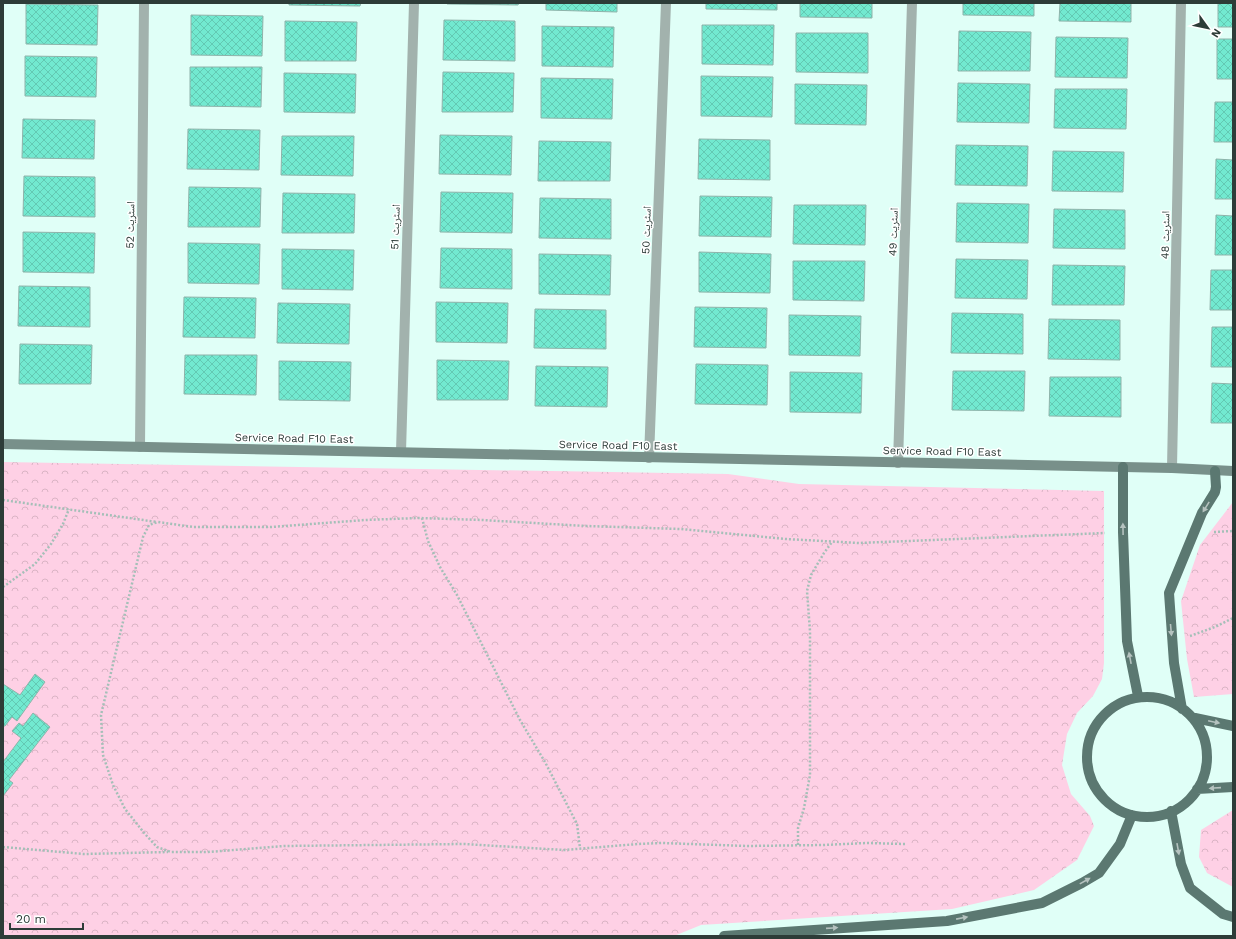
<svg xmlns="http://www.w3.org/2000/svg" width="1236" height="939" font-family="'Work Sans','Noto Naskh Arabic',sans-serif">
  <defs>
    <pattern id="park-crowns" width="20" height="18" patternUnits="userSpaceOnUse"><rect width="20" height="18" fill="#fed0e5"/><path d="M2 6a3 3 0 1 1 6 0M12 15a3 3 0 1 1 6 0" fill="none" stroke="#dab4c5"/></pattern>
    <pattern id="building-cross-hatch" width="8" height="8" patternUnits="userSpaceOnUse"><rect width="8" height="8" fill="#72e9d0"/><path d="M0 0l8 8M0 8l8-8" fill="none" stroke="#63c9b3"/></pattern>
  </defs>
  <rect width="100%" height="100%" fill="#e0fff7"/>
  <path fill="url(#park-crowns)" d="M3 462 728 474 799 484 1104 491V663L1102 679 1093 696 1077 713 1067 734 1062 765 1071 794 1090 816 1094 826 1077 860 1034 890 952 909 701 925 674 936H71L3 935Z
    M1233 502V694L1194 697 1187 659 1181 601 1200 545Z
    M1233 810V887L1207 873 1199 857 1201 830Z"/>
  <path fill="url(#building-cross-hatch)" stroke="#8fb3aa" d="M289 3H361L360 6 289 5Z
    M447 3H519L518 5 447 4Z
    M546 3H617V12L546 10Z
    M706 3H777V10L706 9Z
    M800 3H872V18L800 17Z
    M963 3H1034V16L963 15Z
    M1060 3H1131V22L1059 21Z
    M1218 3H1233V27H1218Z
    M26 4 98 5 97 45 26 44Z
    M191 15 263 16 262 56 191 55Z
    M444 20 515 21V61L443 60Z
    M285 21 357 22 356 61H285Z
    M702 25H774L773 65 702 64Z
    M542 26 614 27 613 67 542 66Z
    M959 31 1031 32 1030 71H958Z
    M796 33H868V73L796 72Z
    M1056 37 1128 38 1127 78 1055 77Z
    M1217 39H1233V79H1217Z
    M25 56 97 57 96 97 25 96Z
    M190 67H262L261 107 190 106Z
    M443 72 514 73 513 112H442Z
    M284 73 356 74 355 113 284 112Z
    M701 76 773 77 772 117 701 116Z
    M541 78 613 79 612 119 541 118Z
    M958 83 1030 84 1029 123 957 122Z
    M795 84 867 85 866 125 795 124Z
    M1055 89H1127L1126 129 1054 128Z
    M1215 102H1233V142H1214Z
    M23 119 95 120 94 159 22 158Z
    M188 129 260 130 259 170 187 169Z
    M440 135 512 136 511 175 439 174Z
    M282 136H354L353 176 281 175Z
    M699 139 770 140V180L698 179Z
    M539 141 611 142 610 181H538Z
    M956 145 1028 146 1027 186 955 185Z
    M1053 151 1124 152 1123 192 1052 191Z
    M1216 159 1233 160V199H1215Z
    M24 176 95 177V217L23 216Z
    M189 187 261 188 260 227H188Z
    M441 192 513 193 512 233 440 232Z
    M283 193 355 194 354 233H282Z
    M700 196 772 197 771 237 699 236Z
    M540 198 611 199V239L539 238Z
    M957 203 1029 204 1028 243 956 242Z
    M794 205H866L865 245 793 244Z
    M1054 209 1125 210V249L1053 248Z
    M1216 215 1233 216V255H1215Z
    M23 232 95 233 94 273 23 272Z
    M188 243 260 244 259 284 188 283Z
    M441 248 512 249V289L440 288Z
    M282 249 354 250 353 290 282 289Z
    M699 252 771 254 770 293 699 292Z
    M539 254 611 255 610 295 539 294Z
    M956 259 1028 260 1027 299 955 298Z
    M793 261H865L864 301 793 300Z
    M1053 265 1125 266 1124 305H1052Z
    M1211 270H1233V310H1210Z
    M19 286 90 287V327L18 326Z
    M184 297 256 298 255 338 183 337Z
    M436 302 508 303 507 343 436 342Z
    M278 303 350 304 349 344 277 343Z
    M695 307 767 308 766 348 694 347Z
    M535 309 606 310V349L534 348Z
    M952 313 1023 314V354L951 353Z
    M789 315 861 316 860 356 789 355Z
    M1049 319 1120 320V360L1048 359Z
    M1212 327H1233V367H1211Z
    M20 344 92 345 91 384H19Z
    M185 355H257L256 395 184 394Z
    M437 360 509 361 508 400H437Z
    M279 361 351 362 350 401 279 400Z
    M696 364 768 365 767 405 695 404Z
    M536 366 608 367 607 407 535 406Z
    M953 371H1025L1024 411 952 410Z
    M790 372 862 373 861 413 790 412Z
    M1050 377H1121V417L1049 416Z
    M1212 383 1233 384V423H1211Z
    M35 674 45 682 17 721 12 717 5 726H3V684L20 695Z
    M33 713 50 727 9 780 13 783 3 796V762L21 738 12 731 19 723 23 726Z"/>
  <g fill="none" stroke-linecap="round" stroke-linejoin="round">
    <path stroke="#a5bfb8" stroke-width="2.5" stroke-dasharray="2 2" stroke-linecap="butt" d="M3 500 157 522
      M422 518 428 541 440 567 457 595 520 720 545 762 577 824 580 848
      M1214 532 1233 531
      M3 587 35 564 51 544 63 524 69 509
      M1190 636 1215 627 1233 618
      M905 844 867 843 823 845 747 846 662 843 638 844 564 850 464 844 373 845 284 846 208 852H171L157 847 145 834 125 809 113 785 103 755 101 715 143 537 149 525 158 522 193 527H271L365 520 418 518 482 520 586 526 681 529 786 539 859 543 1105 533
      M798 845V828L804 808 810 775V631L807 591 811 575 824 553 832 542
      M3 847 84 854 168 852"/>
    <path stroke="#a2b2ad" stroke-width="10" d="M140 447 144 3
      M401 452 414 3
      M649 458 666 3
      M898 463 912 3
      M1172 468 1181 3"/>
    <path stroke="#78908a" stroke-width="10" d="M3 444 1172 468 1233 471"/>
    <path stroke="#5b7871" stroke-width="10" d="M1123 467V532L1127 641 1138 696
      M1087 757a60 60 0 1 1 120 0a60 60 0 1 1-120 0Z
      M1182 709 1174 663 1169 593 1202 513 1215 492 1216 487 1215 471
      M1195 718 1233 726
      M1197 789 1233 787
      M1171 811 1181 864 1190 888 1223 914 1233 917
      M724 936 947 921 1042 903 1082 883 1099 873 1120 844 1132 815"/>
  </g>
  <defs><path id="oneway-solid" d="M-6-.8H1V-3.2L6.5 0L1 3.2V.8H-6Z"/></defs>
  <g fill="#b5c2bf">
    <use href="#oneway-solid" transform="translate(1206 507) rotate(122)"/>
    <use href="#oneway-solid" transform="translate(1123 529) rotate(-91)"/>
    <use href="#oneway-solid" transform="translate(1171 630) rotate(85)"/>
    <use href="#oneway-solid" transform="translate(1130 658) rotate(-101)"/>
    <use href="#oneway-solid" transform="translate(1214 722) rotate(12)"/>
    <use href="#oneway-solid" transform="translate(1215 788) rotate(176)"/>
    <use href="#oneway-solid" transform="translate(1178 849) rotate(80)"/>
    <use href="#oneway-solid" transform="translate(1085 881) rotate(-29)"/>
    <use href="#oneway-solid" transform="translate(962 918) rotate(-11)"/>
    <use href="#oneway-solid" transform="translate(832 928) rotate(-4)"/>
  </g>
  <g text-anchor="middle" stroke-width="3" stroke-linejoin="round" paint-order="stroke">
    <g font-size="11" fill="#2d3c38" stroke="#fff">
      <text transform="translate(130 225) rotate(-89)" y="4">اسٹریٹ 52</text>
      <text transform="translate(395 227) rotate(-88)" y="4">اسٹریٹ 51</text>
      <text transform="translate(646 230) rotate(-88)" y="4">اسٹریٹ 50</text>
      <text transform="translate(893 232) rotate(-88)" y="4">اسٹریٹ 49</text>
      <text transform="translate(1165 235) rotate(-89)" y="4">اسٹریٹ 48</text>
      <text transform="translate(294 438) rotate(1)" y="4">Service Road F10 East</text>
      <text transform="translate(618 445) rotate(1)" y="4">Service Road F10 East</text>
      <text transform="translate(942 451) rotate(1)" y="4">Service Road F10 East</text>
    </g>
  </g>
  <rect width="1236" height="939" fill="none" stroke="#2d3c38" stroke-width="8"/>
  <g transform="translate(1208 28) rotate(123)" stroke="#ffffff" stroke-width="3" paint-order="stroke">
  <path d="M0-3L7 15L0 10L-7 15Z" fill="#2d3c38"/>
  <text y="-6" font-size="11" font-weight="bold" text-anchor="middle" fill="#2d3c38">N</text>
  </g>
  <path d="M10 923v6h73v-6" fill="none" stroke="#2d3c38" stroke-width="2"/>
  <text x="16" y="923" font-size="12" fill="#2d3c38" stroke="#ffffff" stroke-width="3" paint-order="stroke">20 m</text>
</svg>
